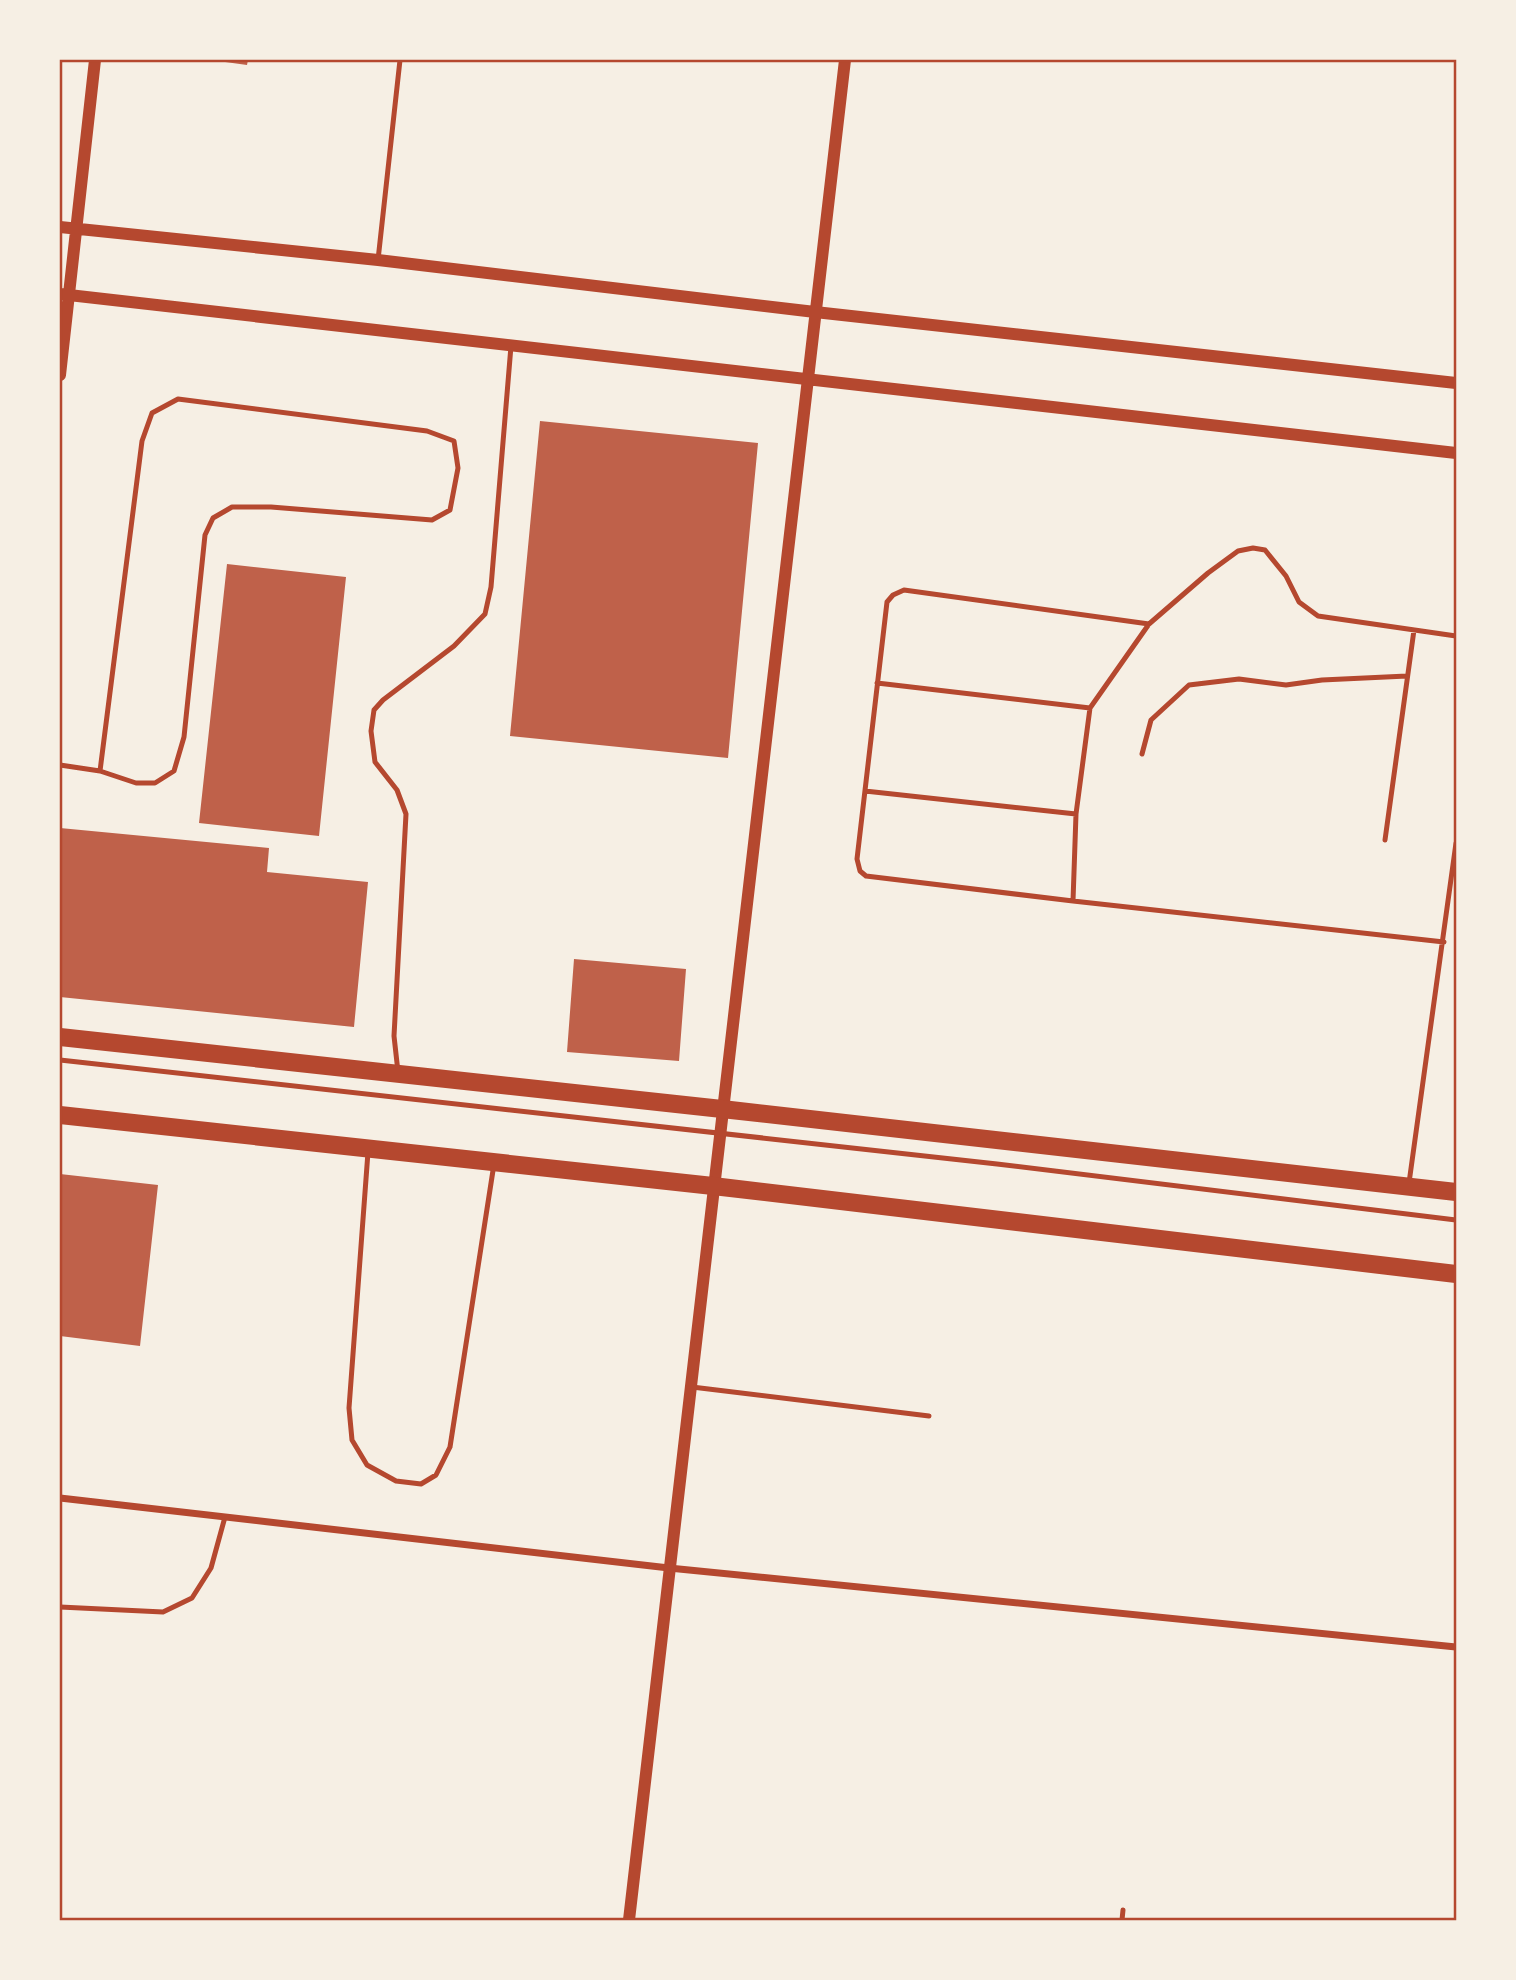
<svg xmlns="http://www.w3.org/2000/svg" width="1516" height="1980" font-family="'Source Sans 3',sans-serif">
  <rect width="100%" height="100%" fill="#f6efe4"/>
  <path fill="#bf614a" d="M218 60H248L247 65 218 61Z
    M540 421 758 443 728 758 510 736Z
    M227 564 346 577 319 836 199 823Z
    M60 828 269 848 267 872 368 882 354 1027 60 997Z
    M574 959 686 969 679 1061 567 1052Z
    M60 1174 158 1185 140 1346 60 1336Z"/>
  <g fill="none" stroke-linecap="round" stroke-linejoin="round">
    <path stroke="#b5482f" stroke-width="5" d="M378 260 400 60
      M1149 624 904 590 893 595 887 602 857 859 860 871 866 876 1073 901 1444 942
      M877 683 1090 708
      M1142 754 1151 720 1189 685 1239 679 1286 685 1322 680 1407 676
      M60 765 100 771 136 783H155L174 771 184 737 205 535 213 518 232 507H271L432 520 450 510 458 468 454 441 427 431 178 399 152 413 142 441 100 771
      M865 791 1076 814
      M1385 840 1414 630
      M1073 901 1076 814 1090 708 1149 624 1208 573 1238 551 1253 548 1265 550 1286 576 1299 602 1318 616 1456 636
      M60 1060 997 1164 1456 1220
      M398 1072 394 1036 406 814 397 790 375 762 371 731 374 710 383 700 454 646 485 614 491 587 511 346
      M368 1152 349 1408 352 1440 367 1465 396 1481 421 1484 436 1475 450 1447 494 1164
      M1409 1183 1456 843
      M692 1387 929 1416
      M60 1607 163 1612 192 1598 211 1568 225 1517
      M1122 1920 1123 1910"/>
    <path stroke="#b5482f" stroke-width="7" d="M60 1498 669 1568 1456 1647"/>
    <path stroke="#b5482f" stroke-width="12" d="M60 227 378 260 815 312 1456 383
      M60 294 1456 453
      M60 375 95 60
      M629 1920 845 60"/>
    <path stroke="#b5482f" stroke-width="18" d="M60 1037 722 1109 1456 1192
      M60 1115 713 1186 1456 1274"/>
  </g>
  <rect width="1516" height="1980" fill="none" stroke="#f6efe4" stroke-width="122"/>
  <rect x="61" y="61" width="1394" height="1858" fill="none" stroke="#b5482f" stroke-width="2.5"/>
</svg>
